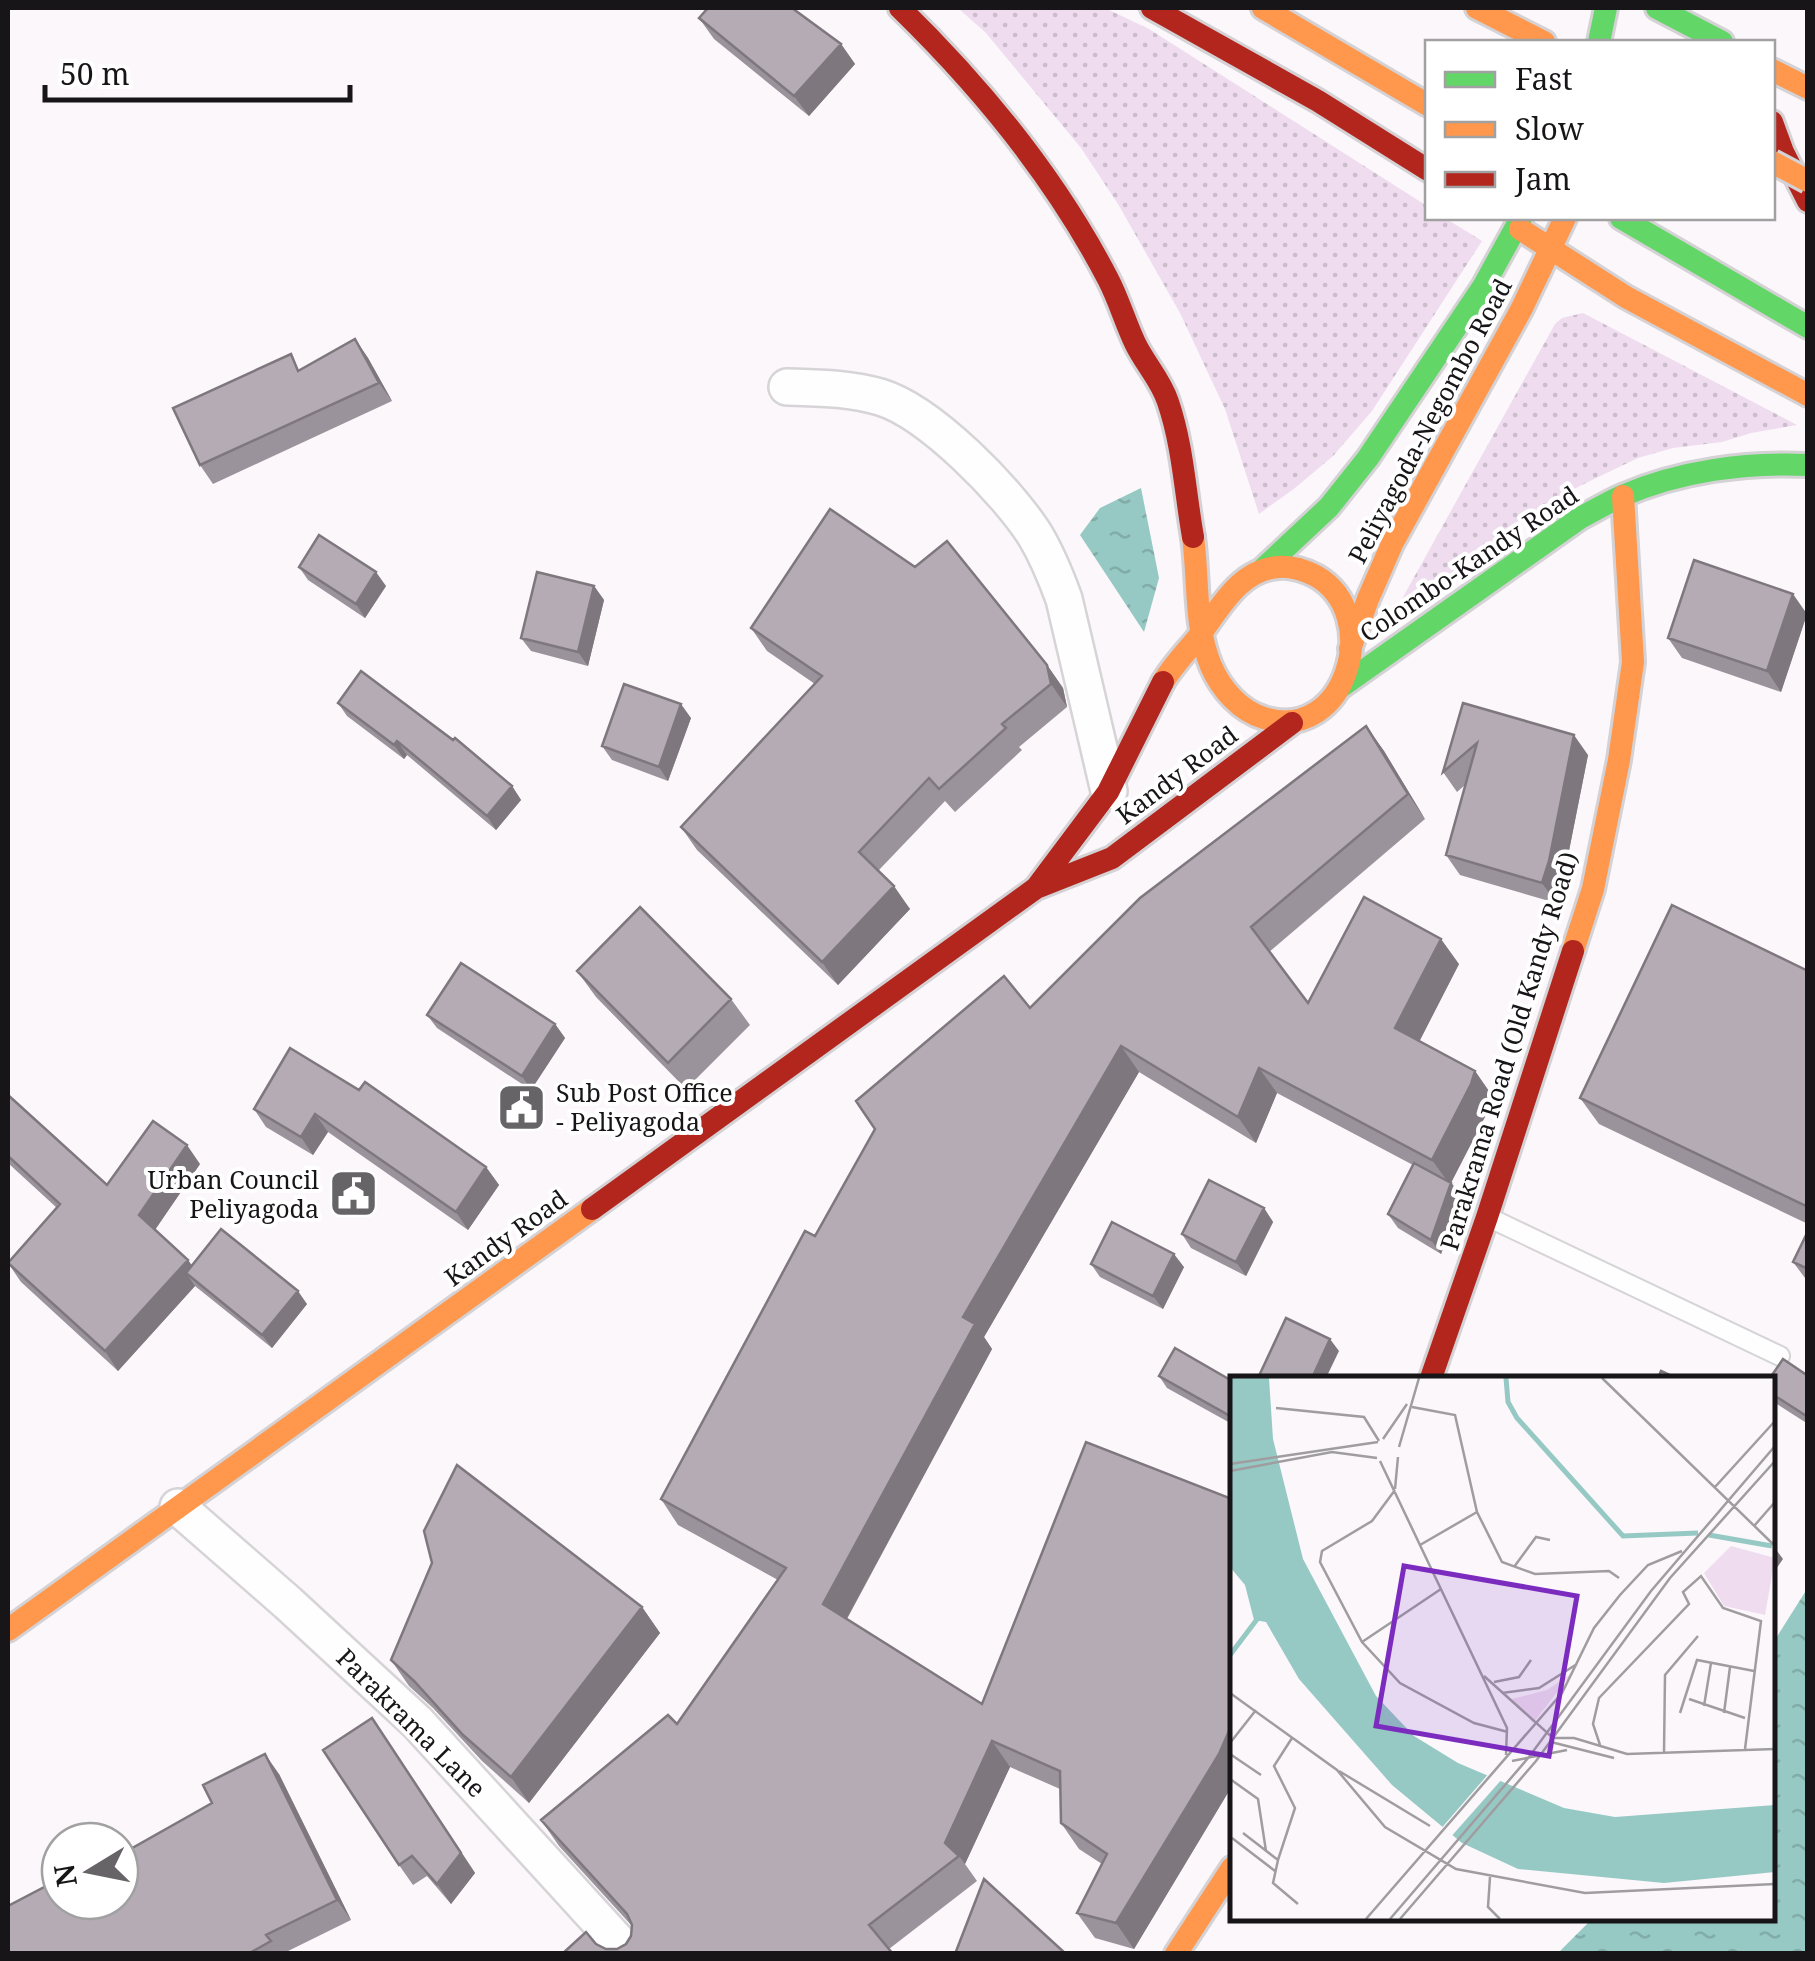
<svg xmlns="http://www.w3.org/2000/svg" width="1815" height="1961" font-family="'Noto Serif',serif">
  <defs>
    <pattern id="grass-dots" width="8" height="8" patternUnits="userSpaceOnUse" patternTransform="scale(2.5)"><rect width="8" height="8" fill="#efddef"/><path d="M2 2h.1M6 6h.1" fill="none" stroke="#ccbdcc" stroke-width="1.8" stroke-linecap="round"/></pattern>
    <pattern id="water-ripples" width="26" height="14" patternUnits="userSpaceOnUse" patternTransform="scale(2.5)"><rect width="26" height="14" fill="#96c9c4"/><path d="M2 4q2-2 4 0t4 0M15 11q2-2 4 0t4 0" fill="none" stroke="#81aca8"/></pattern>
  </defs>
  <rect width="100%" height="100%" fill="#fbf7fb"/>
  <path fill="url(#grass-dots)" d="M958 8H1105L1149 29 1427 206 1428 218H1445L1482 241 1372 411 1333 456 1295 488 1259 514 1225 409 1180 313 1118 204 1081 148 986 33Z
    M1583 313 1797 425 1751 433 1722 442 1673 448 1638 458 1594 479 1550 501 1388 624 1555 324 1562 318Z"/>
  <path fill="url(#water-ripples)" d="M1141 488 1159 578 1144 632 1080 535 1100 508Z
    M1807 1589V1953H1558L1592 1919 1772 1918 1773 1643Z"/>
  <g fill="none" stroke-linecap="round" stroke-linejoin="round">
    <defs>
      <path id="lane" d="M1492 1219 1780 1356"/>
      <path id="street" d="M787 387C819 388 849 388 880 397 930 412 1007 491 1035 535 1047 555 1056 577 1064 599L1109 791
        M178 1507 288 1603 417 1722 629 1954"/>
      <path id="fast" d="M1657 8 1722 42
        M1599 42 1606 8
        M1621 218 1808 327
        M1264 568 1329 507 1368 458 1483 287 1521 218
        M1342 686 1580 518C1594 511 1608 502 1622 496 1679 471 1746 462 1808 465"/>
      <path id="slow" d="M1263 8 1428 105
        M1477 8 1544 42
        M1772 70 1808 88
        M1520 229 1626 297 1808 395
        M1350 649 1368 599 1392 544 1522 308 1565 218
        M1163 682C1172 667 1184 654 1196 640 1218 612 1238 569 1279 567 1292 566 1304 570 1316 576 1384 615 1346 744 1264 718 1240 711 1221 689 1211 666 1194 625 1199 580 1193 537
        M1573 951 1593 889 1619 760 1633 662 1623 496
        M8 1630 592 1209
        M1176 1954 1232 1868"/>
      <path id="jam" d="M900 8C982 88 1055 177 1108 279 1119 300 1125 322 1135 343 1145 364 1161 380 1168 402 1183 446 1185 492 1193 537
        M1152 8 1318 101 1428 170
        M1772 122 1783 152 1808 201
        M1036 888 1108 792 1163 682
        M592 1209 1036 888 1112 858 1292 723
        M1431 1378 1487 1217 1573 951"/>
    </defs>
    <use href="#lane" stroke="#d6d4d6" stroke-width="22"/>
    <use href="#street" stroke="#d6d4d6" stroke-width="40"/>
    <use href="#fast" stroke="#d4d2d4" stroke-width="28"/>
    <use href="#slow" stroke="#d4d2d4" stroke-width="28"/>
    <use href="#jam" stroke="#d4d2d4" stroke-width="28"/>
    <use href="#lane" stroke="#fefefe" stroke-width="18"/>
    <use href="#street" stroke="#fefefe" stroke-width="35"/>
    <use href="#fast" stroke="#63d668" stroke-width="22"/>
    <use href="#slow" stroke="#ff974d" stroke-width="22"/>
    <use href="#jam" stroke="#b3261e" stroke-width="22"/>
    <defs>
      <path id="slow-bridge" d="M1772 162 1808 181"/>
    </defs>
    <use href="#slow-bridge" stroke="#d4d2d4" stroke-width="28" stroke-linecap="butt"/>
    <use href="#slow-bridge" stroke="#ff974d" stroke-width="22"/>
  </g>
  <path fill="#9b939b" d="M699 18 841 44 855 64 809 116 714 39Z
    M355 339 368 358 392 401 213 484 200 465 301 369Z
    M299 567 386 586 365 618 308 580Z
    M594 586 604 600 588 666 531 651 521 638Z
    M1807 614 1781 692 1682 658 1668 638Z
    M751 628 1047 665 1063 688 1067 707 1019 747 1022 750 955 812 945 801 878 871 910 909 838 985 697 850 681 827 815 684 767 651Z
    M338 703 512 786 521 800 496 830 407 755 404 759 347 716Z
    M1463 703 1588 755 1563 881 1556 903 1460 875 1446 855 1465 785 1457 792 1443 772Z
    M691 718 668 781 612 760 602 746Z
    M1366 726 1384 751 1425 819 1269 952 1308 1003 1459 964 1419 1041 1475 1071 1493 1097 1489 1109 1451 1182 1461 1196 1441 1254 1398 1228 1388 1214 1413 1165 1277 1093 1256 1143 1139 1072 984 1337 992 1349 847 1619 982 1704 1232 1499V1786L1134 1949 1095 1938 1077 1913 1102 1864 1079 1849 1061 1823 1060 1789 1010 1767 965 1864 977 1881 889 1949 562 1954 596 1944 606 1949H617L626 1944 631 1936 632 1926 559 1846 541 1820 677 1724 778 1580 678 1525 661 1499 815 1236 1030 1008Z
    M577 971 731 999 750 1025 686 1089 596 997Z
    M1808 971V1224L1599 1124 1580 1098Z
    M427 1015 555 1024 565 1038 531 1090 437 1028Z
    M290 1048 486 1167 499 1185 468 1230 328 1132 313 1155 266 1127 254 1109Z
    M8 1095 107 1185 200 1164 155 1230 188 1260 192 1266 307 1304 272 1348 195 1286 118 1371 21 1282 8 1263 57 1208 8 1163Z
    M1264 1208 1273 1222 1246 1276 1191 1248 1182 1234Z
    M1808 1231V1282L1793 1262Z
    M1091 1264 1184 1267 1163 1309 1100 1277Z
    M1159 1376 1232 1381V1424L1167 1388Z
    M1808 1376V1424L1772 1401V1378Z
    M642 1607 660 1633 529 1803 482 1761 433 1708 409 1686 391 1660Z
    M386 1738 475 1873 451 1904 427 1876 413 1885 399 1865Z
    M279 1774 351 1920 282 1954H9L59 1890 212 1803Z"/>
  <path fill="#7e787e" d="M841 44 855 64 809 116 794 96Z
    M355 339 368 358 392 401 379 383Z
    M376 572 386 586 365 618 356 604Z
    M594 586 604 600 588 666 578 652Z
    M1793 594 1807 614 1781 692 1767 671Z
    M1047 665 1063 688 1067 707 1051 684Z
    M681 704 691 718 668 781 659 767Z
    M1366 726 1384 751 1425 819 1408 794Z
    M1574 735 1588 755 1563 881 1556 903 1542 883Z
    M397 741 407 755 404 759 394 745Z
    M512 786 521 800 496 830 487 816Z
    M894 886 910 909 838 985 822 962Z
    M1441 939 1459 964 1413 1054 1395 1028Z
    M555 1024 565 1038 531 1090 522 1076Z
    M1121 1046 1139 1072 984 1337 992 1349 841 1629 823 1604 963 1317Z
    M1259 1068 1277 1093 1256 1143 1238 1117Z
    M1475 1071 1493 1097 1489 1109 1450 1185 1432 1160Z
    M315 1114 328 1132 313 1155 301 1137Z
    M187 1145 200 1164 152 1234 139 1215Z
    M486 1167 499 1185 468 1230 456 1212Z
    M1451 1183 1461 1196 1441 1254 1431 1240Z
    M1264 1208 1273 1222 1246 1276 1236 1262Z
    M1174 1254 1184 1267 1163 1309 1153 1296Z
    M188 1260 201 1279 186 1273 195 1286 118 1371 105 1351Z
    M298 1291 307 1304 272 1348 262 1335Z
    M1330 1339 1339 1351 1326 1378H1312Z
    M1772 1544 1783 1559 1772 1575Z
    M642 1607 660 1633 529 1803 511 1777Z
    M1232 1724V1786L1134 1949 1116 1923Z
    M386 1738 475 1873 451 1904 437 1884Z
    M992 1741 1010 1767 965 1864 959 1856 945 1843Z
    M265 1754 279 1774 351 1920 337 1900Z"/>
  <path fill="#b4abb4" stroke="#7e787e" stroke-width="2.5" d="M708 8H792L841 44 794 96 699 18Z
    M355 339 379 383 200 465 173 408 291 354 298 371Z
    M830 509 915 567 947 541 1047 665 1051 684 1002 724 1006 728 939 789 929 778 859 852 894 886 822 962 681 827 822 676 751 628Z
    M319 535 376 572 356 604 299 567Z
    M1694 560 1793 594 1767 671 1668 638Z
    M537 572 594 586 578 652 521 638Z
    M361 671 453 740 455 738 512 786 487 816 397 741 394 745 338 703Z
    M624 684 681 704 659 767 602 746Z
    M1463 703 1574 735 1549 861 1542 883 1446 855 1477 743 1443 772Z
    M1366 726 1408 794 1251 927 1308 1003 1364 897 1441 939 1395 1028 1475 1071 1471 1084 1432 1160 1259 1068 1238 1117 1121 1046 963 1317 975 1324 823 1604 982 1704 1086 1442 1232 1499V1724L1219 1754 1116 1923 1077 1913 1107 1854 1061 1823 1060 1771 992 1741 945 1843 959 1856 869 1925 893 1954H562L586 1932 596 1944 606 1949H617L626 1944 631 1936 632 1925 627 1914 541 1820 668 1715 677 1724 786 1568 661 1499 805 1231 815 1236 875 1129 856 1101 1004 976 1030 1008 1140 898Z
    M1672 905 1808 971V1207L1580 1098Z
    M640 907 731 999 668 1063 577 971Z
    M461 963 555 1024 522 1076 427 1015Z
    M290 1048 359 1090 365 1082 486 1167 456 1212 315 1114 301 1137 254 1109Z
    M8 1095 107 1185 153 1121 187 1145 139 1215 188 1260 105 1351 8 1263 60 1204 8 1156Z
    M1414 1163 1451 1183 1431 1240 1388 1214Z
    M1209 1180 1264 1208 1236 1262 1182 1234Z
    M1112 1222 1174 1254 1153 1296 1091 1264Z
    M221 1229 298 1291 262 1335 186 1273Z
    M1808 1231V1269L1793 1262Z
    M1286 1318 1330 1339 1312 1378H1258Z
    M1175 1348 1232 1381V1417L1159 1376Z
    M1783 1359 1808 1376V1417L1772 1394V1378H1770Z
    M1661 1371 1676 1378H1658Z
    M457 1465 642 1607 511 1777 463 1735 414 1681 391 1660 432 1563 424 1531Z
    M372 1718 461 1853 437 1884 412 1856 399 1865 323 1750Z
    M265 1754 337 1900 266 1935 271 1941 248 1954H9L8 1951V1906L54 1882 58 1890 60 1889V1901H120V1855L212 1803 203 1785Z
    M984 1879 1066 1954H955Z"/>
  <defs>
    <symbol id="civic-square" viewBox="-11 -11 22 22"><rect x="-9" y="-9" width="18" height="18" rx="4" fill="#676467" stroke="#fff"/><path d="M-.6-6.5H3V-4.5H.6V-3L4-1V1h2V6H-6V1h2V-1L-.6-3ZM-1.2 2.5V6h2.4V2.5Z" fill="#fff"/></symbol>
  </defs>
  <g fill-rule="evenodd">
    <use href="#civic-square" x="494" y="1080" width="55" height="55"/>
    <use href="#civic-square" x="326" y="1166" width="55" height="55"/>
  </g>
  <g text-anchor="middle" stroke-width="8" stroke-linejoin="round" paint-order="stroke">
    <g font-size="25" fill="#171517" stroke="#fff">
      <text transform="translate(1430 421) rotate(-62)" y="9">Peliyagoda-Negombo Road</text>
      <text transform="translate(1469 564) rotate(-34)" y="9">Colombo-Kandy Road</text>
      <text transform="translate(1177 775) rotate(-37)" y="9">Kandy Road</text>
      <text transform="translate(1509 1051) rotate(-73)" y="9">Parakrama Road (Old Kandy Road)</text>
      <text transform="translate(506 1238) rotate(-36)" y="9">Kandy Road</text>
      <text transform="translate(411 1723) rotate(45)" y="9">Parakrama Lane</text>
    </g>
    <g font-size="25" fill="#171517" stroke="#fff" text-anchor="start">
      <text x="556" y="1102">Sub Post Office<tspan x="556" dy="29">- Peliyagoda</tspan></text>
      <text x="319" y="1189" text-anchor="end">Urban Council<tspan x="319" dy="29">Peliyagoda</tspan></text>
    </g>
  </g>
  <g transform="translate(1230 1376)">
    <rect width="545" height="545" fill="#fbf7fb"/>
    <path d="M342 297 303 347 282 323 317 314Z" fill="#efddef"/>
    <path d="M501 170 545 182 535 239 494 230 474 197Z" fill="#efddef"/>
    <path d="M0 2H39L43 63 73 183 146 320 184 360 228 387 334 432 385 441 545 429V496L434 507 288 493 232 467 162 409 69 303 36 246 24 244 15 209 0 191Z" fill="#96c9c4"/>
    <path d="M260 396 273 402 219 463 209 455Z" fill="#fbf7fb"/>
    <path fill="none" stroke="#96c9c4" stroke-width="5" d="M276 2 278 26 287 42 393 160 468 157M479 159 542 170M0 279 28 242"/>
    <path fill="none" stroke="#a09da0" stroke-width="2.5" d="M372 2 545 170M182 31 225 39 247 136 272 186 305 198 379 195 389 202M46 32 134 41 149 65M153 63 177 28M169 71 189 2M150 85 277 352 276 379M0 88 148 66M0 95 102 76 147 82M485 111 545 45M165 113 168 81M165 114 142 145 92 175 90 186 132 266 170 307 244 347 278 356M524 150 545 126M190 169 247 136M284 191 306 161 320 164M132 266 211 213M254 300 323 362H344L397 378 545 373M264 306 289 301 301 284M0 317 107 394 155 451 226 493 355 517 545 508M272 317 309 312 347 288M459 323 515 342M474 330 481 287M450 337 467 284 524 295M494 337 500 291M321 366 384 382M0 367 26 334M370 369 363 348 369 322 459 228 453 216 471 200 493 232 531 245 515 373M434 377 435 299 468 260M0 378 31 399M282 385 337 374M109 395 200 450M0 403 28 423 36 475M13 457 48 484 65 432 44 390 62 362M2 462 45 495M48 484 43 507 68 528M260 501 258 531 270 543M136 543 332 317 364 252 390 219 418 189 452 175M160 543 299 381 421 215 545 70M170 543 306 385 440 202 545 85"/>
    <path fill="#7b2cbf" fill-opacity="0.15" stroke="#7b2cbf" stroke-width="5" d="M174 190 347 220 319 380 146 350Z"/>
    <rect width="545" height="545" fill="none" stroke="#171517" stroke-width="5"/>
  </g>
  <rect width="1815" height="1961" fill="none" stroke="#171517" stroke-width="20"/>
  <rect x="1425" y="40" width="350" height="180" fill="#ffffff" stroke="#a2a1a2" stroke-width="2.5"/>
  <rect x="1445" y="72" width="50" height="15" fill="#63d668" stroke="#a2a1a2" stroke-width="2.5"/>
  <text x="1515" y="90" font-size="30" fill="#171517">Fast</text>
  <rect x="1445" y="122" width="50" height="15" fill="#ff974d" stroke="#a2a1a2" stroke-width="2.5"/>
  <text x="1515" y="140" font-size="30" fill="#171517">Slow</text>
  <rect x="1445" y="172" width="50" height="15" fill="#b3261e" stroke="#a2a1a2" stroke-width="2.5"/>
  <text x="1515" y="190" font-size="30" fill="#171517">Jam</text>
  <g transform="translate(90 1871) rotate(260)"><circle r="48" fill="#ffffff" stroke="#a2a1a2" stroke-width="2.5"/>
  <path d="M0-8L18 38L0 25L-18 38Z" fill="#676467"/>
  <text y="-15" font-size="28" font-weight="bold" text-anchor="middle" fill="#171517">N</text>
  </g>
  <path d="M45 85v15h305v-15" fill="none" stroke="#171517" stroke-width="5"/>
  <text x="60" y="85" font-size="30" fill="#171517" stroke="#ffffff" stroke-width="8" paint-order="stroke">50 m</text>
</svg>
